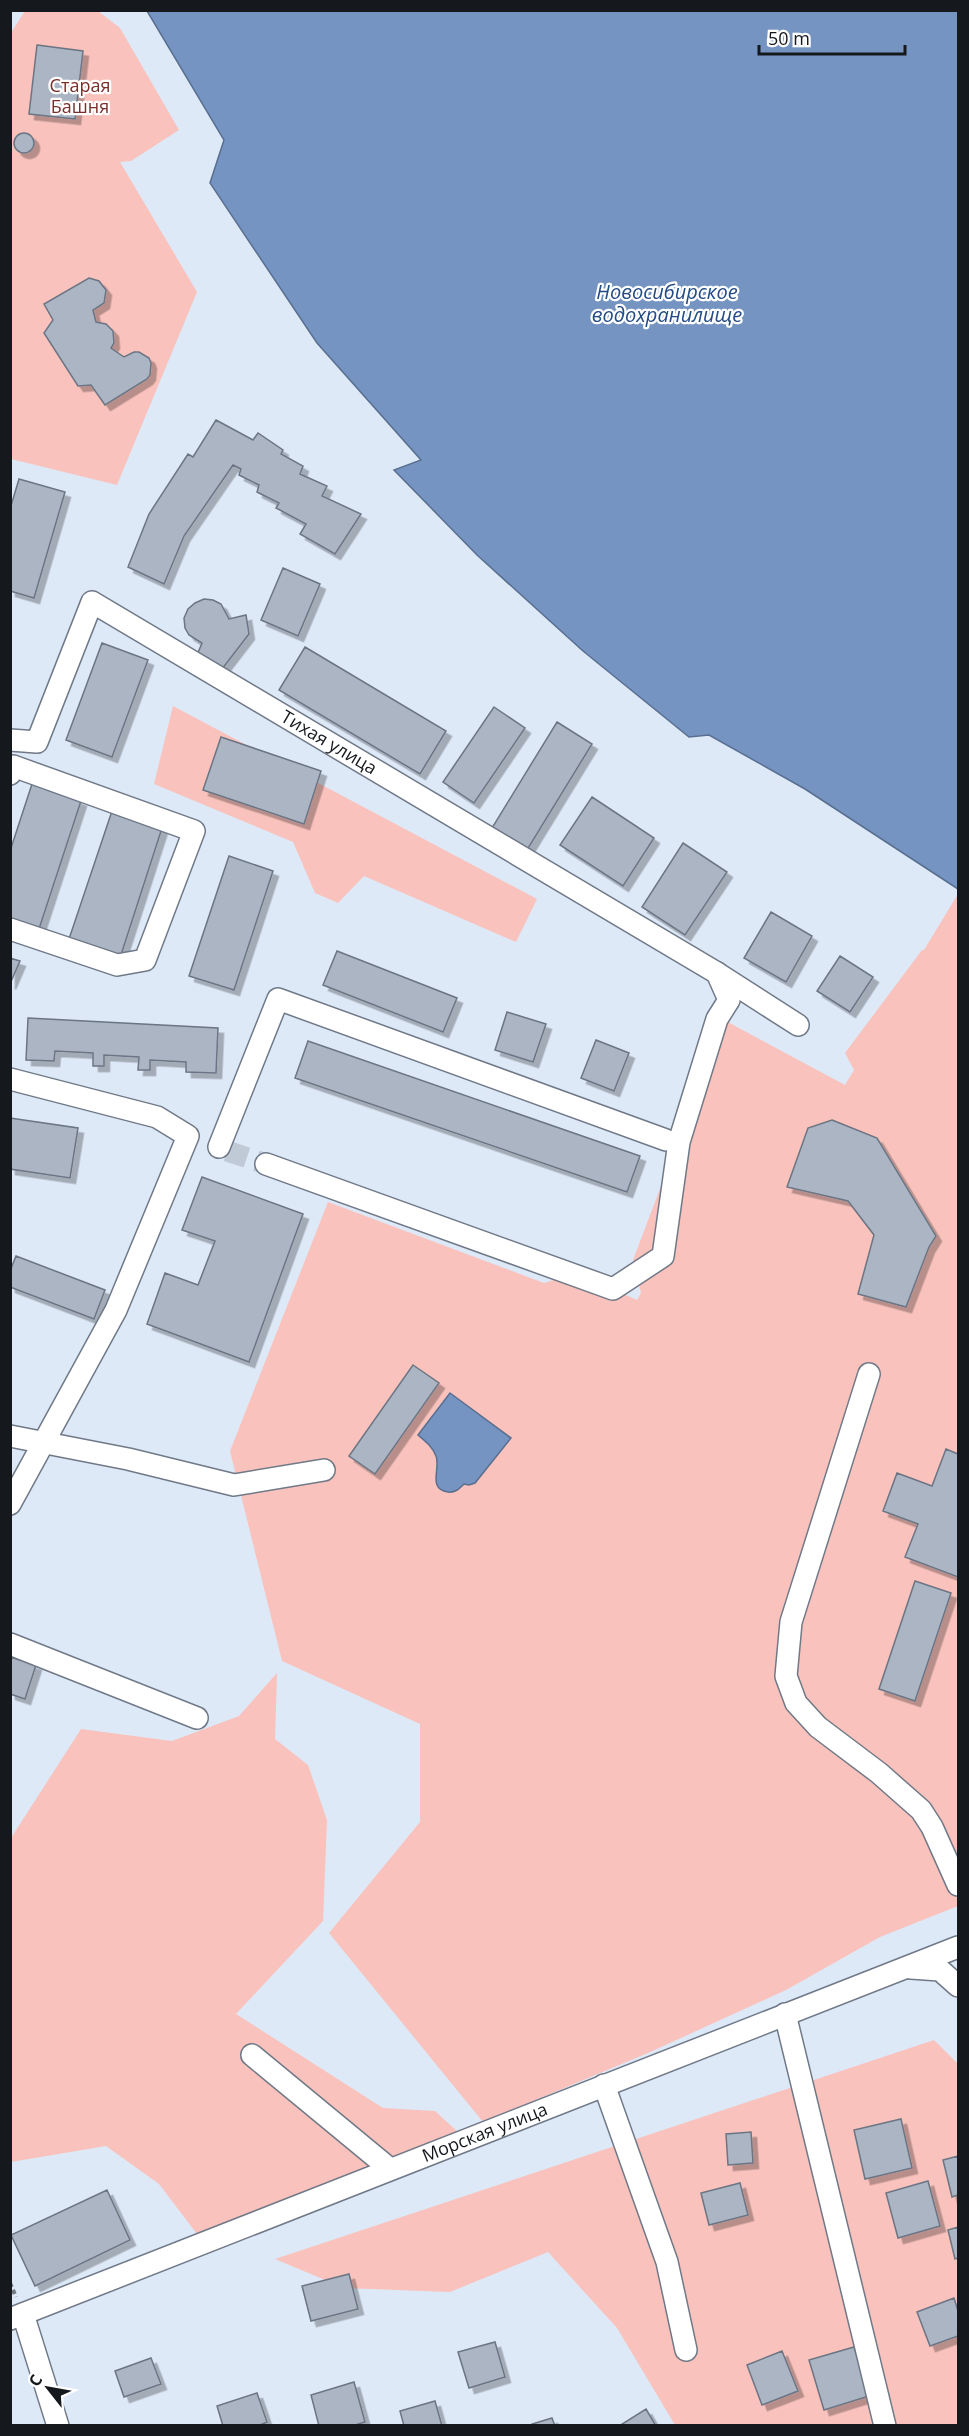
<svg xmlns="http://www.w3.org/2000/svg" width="969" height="2436" font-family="'Open Sans',sans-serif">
  <defs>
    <filter id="shadow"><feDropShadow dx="5.5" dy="5.5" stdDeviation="0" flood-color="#0004"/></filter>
  </defs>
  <rect width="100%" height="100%" fill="#dee9f8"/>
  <path fill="#f9c2bc" d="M25 11H98L120 28 179 130 131 161 120 162 197 292 117 485 11 459 10 34Z
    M173 706 537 899 516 942 364 876 338 903 315 893 293 842 154 784Z
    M958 894V1906L880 1937 786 1990 648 2053 483 2122 329 1933 420 1822V1724L282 1661 230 1451 328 1202 544 1283 577 1273 637 1300 641 1293 633 1260 724 1020 845 1085 854 1070 845 1053 922 950H924Z
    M277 1673 275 1739 308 1765 327 1820 323 1921 236 2014 383 2108 435 2111 458 2132 197 2234 159 2184 106 2146 11 2162V1838L81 1729 172 1741 239 1716Z
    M934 2040 958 2064V2425H675L617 2328 548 2252 450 2292 344 2288 275 2259Z"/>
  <path fill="#7694c1" stroke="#596f90" stroke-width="1.5" d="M147 11H958V889L805 789 709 735 689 737 583 651 477 555 394 470 421 460 317 343 210 183 224 140Z
    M450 1393 511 1438 475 1483 469 1485 464 1484C459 1489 455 1493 448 1492 427 1489 441 1468 436 1456 433 1447 425 1441 418 1435Z"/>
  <path fill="#abb5c4" stroke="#6c7583" stroke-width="1.5" filter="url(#shadow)" d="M37 45 83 51 75 119 29 114Z
    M14 143a10 10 0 1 1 20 0a10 10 0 1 1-20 0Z
    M89 278 99 281 106 290 104 303 93 310 96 322 106 324 113 331 114 343 111 348 124 357 134 352H139L149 358 151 363 150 375 147 379 105 405 91 385 78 386 44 333 53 320 44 304Z
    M216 420 253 440 258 433 283 450 281 454 303 466 300 474 327 486 322 496 361 514 335 554 300 534 306 524 276 508 279 503 257 492 259 485 239 475 241 469 233 465 184 536 164 584 128 567 149 514 188 454 193 457Z
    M19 479 65 492 34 598 10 591V509Z
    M283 568 320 584 298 636 261 620Z
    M204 599 213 600 221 604 229 619 246 615 249 634 222 669 197 655 202 643 189 635 185 628 184 618 188 609 195 603Z
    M102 643 148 660 112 757 66 740Z
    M305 647 446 731 420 774 279 690Z
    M494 707 525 728 474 803 443 782Z
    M557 722 592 744 527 850 492 828Z
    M221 737 321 771 304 824 203 790Z
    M32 784 81 801 39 929 10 920V851Z
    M592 797 654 838 623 886 560 845Z
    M112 811 162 828 120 958 68 942Z
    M683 843 727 872 685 935 642 907Z
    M229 856 273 871 234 990 189 976Z
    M771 912 812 936 786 982 744 958Z
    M337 951 457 998 443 1032 323 985Z
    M840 956 873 977 850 1012 817 991Z
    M10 958 20 961 10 984Z
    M507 1012 546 1024 533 1062 495 1050Z
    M28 1018 218 1028 216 1073 186 1072V1062L150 1060V1070H138L139 1057 104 1055V1066H93V1053L55 1051 54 1061 26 1060Z
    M596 1040 629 1053 614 1091 581 1078Z
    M308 1041 640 1156 627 1192 295 1078Z
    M10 1118 78 1128 70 1178 10 1169Z
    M832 1120 877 1138 936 1236 929 1247 906 1307 858 1294 874 1235 848 1201 787 1187 808 1128Z
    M202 1177 303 1214 249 1362 147 1324 165 1273 198 1285 215 1241 182 1230Z
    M16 1256 105 1290 94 1319 10 1287V1271Z
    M413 1365 439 1383 375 1474 349 1456Z
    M946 1449 958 1454V1577L905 1557 918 1524 883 1511 897 1473 932 1486Z
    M915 1581 951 1593 915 1701 879 1689Z
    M10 1657 36 1665 25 1699 10 1694Z
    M901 2119 912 2168 865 2179 854 2130Z
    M751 2132 753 2163 728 2165 726 2134Z
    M958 2156V2195L952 2197 943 2160Z
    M928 2181 940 2226 898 2238 886 2193Z
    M740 2183 748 2215 709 2225 701 2193Z
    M107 2190 130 2240 35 2286 11 2235Z
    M958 2227V2258L955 2259 948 2230Z
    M349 2274 358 2309 311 2321 302 2286Z
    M954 2298 958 2311V2336L930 2346 917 2312Z
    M495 2342 505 2377 469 2388 458 2352Z
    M854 2347 869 2396 824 2410 809 2360Z
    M782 2351 798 2391 762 2405 747 2365Z
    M151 2358 161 2384 124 2397 115 2371Z
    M354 2382 365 2422 352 2426H319L311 2395Z
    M257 2393 267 2422 258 2426H223L217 2406Z
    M435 2401 442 2426H404L400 2411Z
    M646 2409 656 2426H619Z
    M552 2418 555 2426H532V2424Z"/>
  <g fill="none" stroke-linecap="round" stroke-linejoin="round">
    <path stroke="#c0cad7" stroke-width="21" stroke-dasharray="21 10" stroke-linecap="butt" d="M227 1151 266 1164"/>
    <defs>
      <g id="minor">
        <path id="s1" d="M10 740 37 742 92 602 717 973 798 1025"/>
        <path d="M10 774 13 766 194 831 145 960 117 965 10 929"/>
        <path d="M10 1079 157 1117 188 1136 116 1310 10 1504"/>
        <path d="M219 1147 278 999 666 1140"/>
        <path d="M266 1164 613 1289 663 1256 679 1142 717 1019 729 1000 717 973"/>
        <path d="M869 1374 791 1622 786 1676 796 1703 818 1727 879 1773 921 1810 932 1827 958 1885"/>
        <path d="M10 1436 128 1459 234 1485 324 1470"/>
        <path d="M10 1644 197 1718"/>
        <path d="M911 1968 940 1970 958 1986"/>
        <path d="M785 2014 885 2426"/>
        <path d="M252 2055 390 2169"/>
        <path d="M604 2085 667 2262 686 2350"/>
        <path d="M23 2314 58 2426"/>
        <path id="s2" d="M10 2319 958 1947"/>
      </g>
    </defs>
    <use href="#minor" stroke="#707987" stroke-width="24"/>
    <path stroke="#717881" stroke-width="4" stroke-dasharray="4.5 3" stroke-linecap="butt" d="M10 2283 16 2297"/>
    <use href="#minor" stroke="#fff" stroke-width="21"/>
  </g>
  <g text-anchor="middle" stroke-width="4.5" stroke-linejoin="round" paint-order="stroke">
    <g font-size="18" fill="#7a2f2b" stroke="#fff">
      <text x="80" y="92">Старая<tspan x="80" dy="21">Башня</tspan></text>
    </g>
    <g font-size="18" fill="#15191e" stroke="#fff">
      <text dy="6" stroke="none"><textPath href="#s1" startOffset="453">Тихая улица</textPath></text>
      <text dy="6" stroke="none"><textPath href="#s2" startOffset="510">Морская улица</textPath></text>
    </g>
    <g font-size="20" font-style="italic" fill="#234b84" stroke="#fff">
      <text x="667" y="299">Новосибирское<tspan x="667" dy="23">водохранилище</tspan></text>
    </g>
  </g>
  <rect width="969" height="2436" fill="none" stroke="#15191e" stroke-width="24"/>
  <g transform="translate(48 2388) rotate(301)" stroke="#ffffff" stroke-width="4.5" paint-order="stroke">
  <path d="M0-4.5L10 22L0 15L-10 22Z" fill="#15191e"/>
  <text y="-9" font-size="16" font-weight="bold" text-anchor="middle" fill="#15191e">С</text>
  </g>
  <path d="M759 45v9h146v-9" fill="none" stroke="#15191e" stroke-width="3"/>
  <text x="768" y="45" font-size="18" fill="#15191e" stroke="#ffffff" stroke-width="4.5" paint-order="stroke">50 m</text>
</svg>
